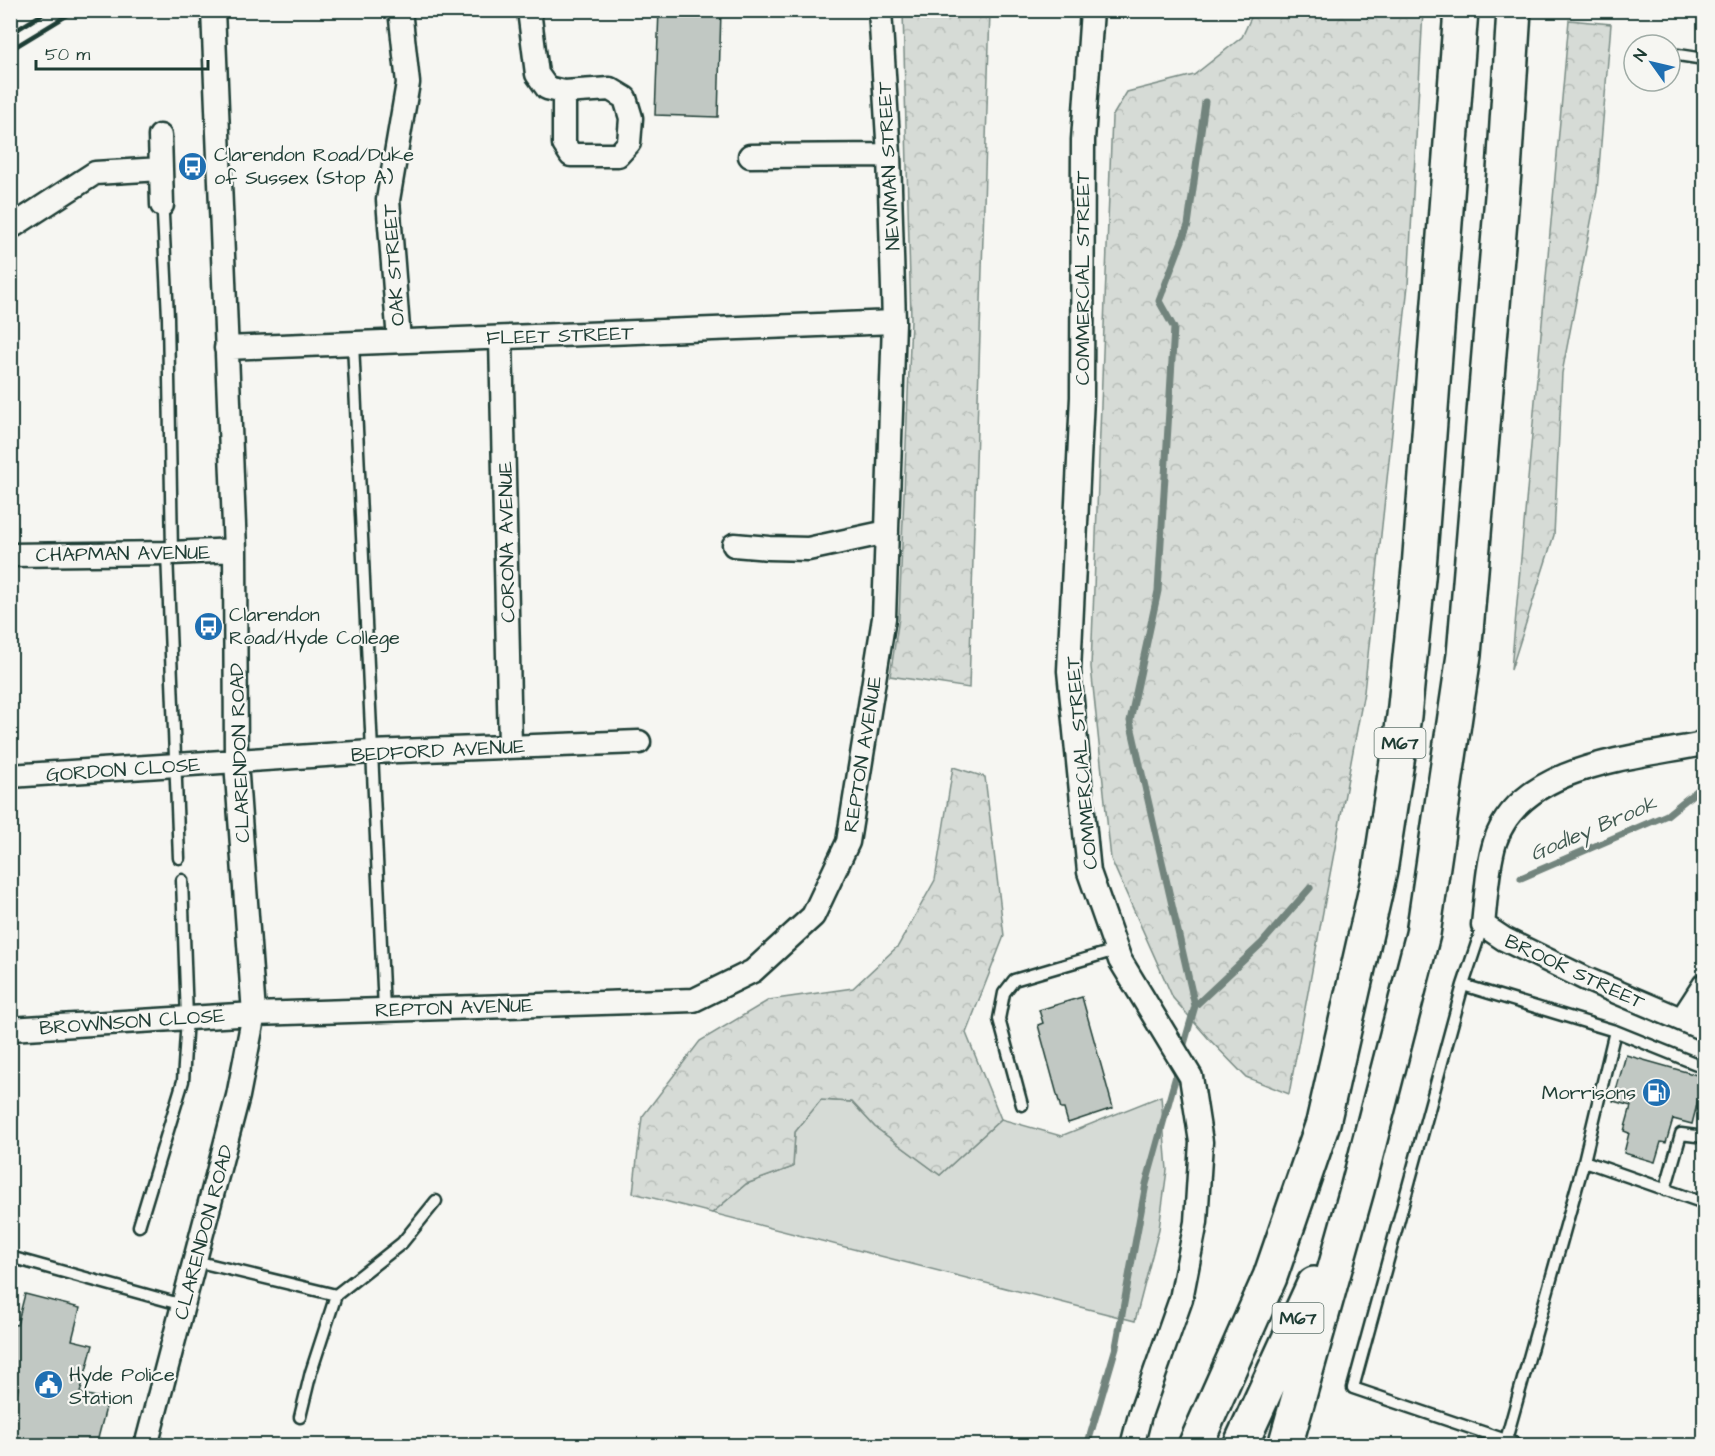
<svg xmlns="http://www.w3.org/2000/svg" width="1715" height="1456" font-family="'Architects Daughter',sans-serif">
  <defs>
    <pattern id="forest-crowns" width="20" height="18" patternUnits="userSpaceOnUse" patternTransform="scale(1.5)"><rect width="20" height="18" fill="#d6dbd6"/><path d="M2 6a3 3 0 1 1 6 0M12 15a3 3 0 1 1 6 0" fill="none" stroke="#b7bdb8"/></pattern>
  </defs>
  <rect width="100%" height="100%" fill="#f6f6f2"/>
  <filter id="ink" filterUnits="userSpaceOnUse"><feTurbulence type="fractalNoise" baseFrequency=".0167" numOctaves="2"/><feDisplacementMap in="SourceGraphic" scale="12" xChannelSelector="R" yChannelSelector="G"/><feConvolveMatrix kernelMatrix="1 2 1 2 8 2 1 2 1" color-interpolation-filters="sRGB"/></filter>
  <g filter="url(#ink)">
    <path fill="#d6dbd6" stroke="#7a8c85" stroke-width="1.5" d="M1161 1096 1167 1170 1159 1229 1135 1321 712 1213 746 1184 793 1167 795 1132 820 1100 852 1102 875 1127 940 1175 1001 1119 1061 1136Z"/>
    <path fill="url(#forest-crowns)" stroke="#7a8c85" stroke-width="1.5" d="M903 11H990L969 688 890 676 899 618 911 320Z
      M1254 11H1423L1408 285 1364 692 1289 1094 1246 1077 1208 1038 1173 998 1111 859 1091 667 1112 117 1127 92 1194 75 1242 37Z
      M1569 20 1611 24 1597 191 1562 373 1554 535 1511 670Z
      M953 767 985 777 1004 936 966 1033 1001 1119 940 1175 875 1127 852 1102 821 1100 795 1132 793 1167 746 1184 712 1213 633 1193 642 1117 700 1041 769 1000 853 988 898 946 935 880Z"/>
    <g fill="none" stroke-linecap="round" stroke-linejoin="round">
      <path stroke="#72847d" stroke-width="7" d="M1521 878 1667 815 1704 785
        M1195 1006 1262 943 1310 888
        M1182 1051 1195 1006 1130 721 1158 591 1174 328 1159 301 1188 225 1205 102
        M1087 1446 1116 1347 1146 1184 1179 1065"/>
    </g>
    <path fill="#c1c8c3" stroke="#1f3d34" stroke-width="1.5" d="M659 10H721L718 117 655 115Z
      M1082 997 1113 1108 1068 1123 1064 1109H1061L1038 1025 1043 1023 1039 1010Z
      M1626 1055 1704 1077 1692 1124 1673 1119 1666 1143 1661 1142 1655 1162 1624 1153 1629 1133 1624 1131 1631 1106 1613 1101Z
      M25 1294 80 1308 72 1340 93 1345 80 1393 108 1400 96 1446H10V1419L19 1386 10 1384V1324L17 1325Z"/>
    <g fill="none" stroke-linecap="round" stroke-linejoin="round">
      <defs>
        <path id="lane" d="M1678 55 1704 59
          M163 215 168 317 172 553
          M353 343 384 1009
          M167 553 179 858
          M1463 985 1483 925
          M1022 1105 999 1019 1004 993 1014 980 1116 950
          M1584 1161 1704 1203
          M1665 1190 1681 1134 1704 1137
          M139 1226 183 1081 187 1018 182 880
          M10 1257 183 1305
          M195 1261 336 1295 311 1372 300 1417
          M336 1295 402 1243 436 1201
          M1506 1440 1353 1388 1463 985 1615 1031 1704 1067
          M1521 1446 1506 1440 1584 1161 1615 1031"/>
        <path id="street" d="M529 10 537 74 547 88 564 92 610 89 625 98 631 118 629 143 618 155H571L564 144V92
          M1092 10 1083 140 1082 397 1069 671 1089 872 1120 960 1191 1077 1201 1142 1196 1222 1181 1299 1140 1415 1132 1446
          M750 156 889 155
          M161 169 162 205
          M10 228 95 173 161 169 160 136
          M501 338 510 746
          M399 341 388 200 408 83 400 10
          M226 348 894 322
          M734 545 769 548 808 549 887 532
          M10 555 172 553 235 550
          M1704 741 1698 745C1632 758 1520 765 1495 842 1487 868 1486 898 1483 925L1504 939 1586 979 1704 1029
          M10 776 371 752 639 742
          M1682 1019 1704 985
          M10 1029 254 1014 694 1000 753 971 813 916 848 842 884 618 894 322 889 155 880 10
          M146 1446 238 1096 254 1014 236 762 235 550 213 10"/>
        <path id="highway" d="M1195 1446 1270 1277 1323 1123 1380 871 1404 716 1419 568 1461 10
          M1240 1446 1314 1284
          M1285 1446 1357 1190 1423 934 1464 655 1504 172 1514 10"/>
      </defs>
      <use href="#lane" stroke="#1f3d34" stroke-width="15"/>
      <use href="#street" stroke="#1f3d34" stroke-width="27"/>
      <use href="#highway" stroke="#1f3d34" stroke-width="38"/>
      <use href="#lane" stroke="#f6f6f2" stroke-width="10"/>
      <use href="#street" stroke="#f6f6f2" stroke-width="22"/>
      <use href="#highway" stroke="#f6f6f2" stroke-width="33"/>
      <path stroke="#1f3d34" stroke-width="4.5" d="M10 34 49 10
        M10 50 76 10"/>
    </g>
  </g>
  <defs>
    <symbol id="bus-disc" viewBox="-11 -11 22 22"><circle r="9.5" fill="#1f6fb2" stroke="#f6f6f2"/><path d="M-5-6H5V4H4V6H2V4H-2V6H-4V4H-5ZM-3.5-4V0h7V-4ZM-3.5 1.2v1.5H-2V1.2ZM2 1.2v1.5H3.5V1.2Z" fill="#fff"/></symbol>
    <symbol id="fuel-disc" viewBox="-11 -11 22 22"><circle r="9.5" fill="#1f6fb2" stroke="#f6f6f2"/><path d="M-5.5-6h7V0h2V4h1.3V-2.5L3-4.5l.8-.8L6-3V5H2.5V1h-1V6h-7ZM-4.2-4.7v3.2H.2V-4.7Z" fill="#fff"/></symbol>
    <symbol id="civic-disc" viewBox="-11 -11 22 22"><circle r="9.5" fill="#1f6fb2" stroke="#f6f6f2"/><path d="M-.6-6.5H3V-4.5H.6V-3L4-1V1h2V6H-6V1h2V-1L-.6-3ZM-1.2 2.5V6h2.4V2.5Z" fill="#fff"/></symbol>
  </defs>
  <g fill-rule="evenodd">
    <use href="#bus-disc" x="176" y="150" width="33" height="33"/>
    <use href="#bus-disc" x="192" y="610" width="33" height="33"/>
    <use href="#fuel-disc" x="1640" y="1076" width="33" height="33"/>
    <use href="#civic-disc" x="32" y="1368" width="33" height="33"/>
  </g>
  <g text-anchor="middle" stroke-width="4.5" stroke-linejoin="round" paint-order="stroke">
    <g fill="#f6f6f2" stroke="#60746d" stroke-width="1.5">
      <rect x="1374.5" y="728" width="51" height="30" rx="4.5"/>
      <rect x="1272.5" y="1303" width="51" height="30" rx="4.5"/>
    </g>
    <g font-size="18" font-weight="bold" fill="#1f3d34">
      <text x="1400" y="749">M67</text>
      <text x="1298" y="1324">M67</text>
    </g>
    <g font-size="20" fill="#1f3d34" stroke="#f6f6f2" text-anchor="start">
      <text x="214" y="161">Clarendon Road/Duke<tspan x="214" dy="23">of Sussex (Stop A)</tspan></text>
      <text x="229" y="621">Clarendon<tspan x="229" dy="23">Road/Hyde College</tspan></text>
      <text x="1636" y="1099" text-anchor="end">Morrisons</text>
      <text x="69" y="1381">Hyde Police<tspan x="69" dy="23">Station</tspan></text>
    </g>
    <g font-size="20" fill="#1f3d34" stroke="#f6f6f2">
      <text transform="translate(888 166) rotate(-93)" y="7">NEWMAN STREET</text>
      <text transform="translate(393 265) rotate(-94)" y="7">OAK STREET</text>
      <text transform="translate(1082 278) rotate(-90)" y="7">COMMERCIAL STREET</text>
      <text transform="translate(560 335) rotate(-2)" y="7">FLEET STREET</text>
      <text transform="translate(506 542) rotate(-91)" y="7">CORONA AVENUE</text>
      <text transform="translate(123 553) rotate(-1)" y="7">CHAPMAN AVENUE</text>
      <text transform="translate(438 750) rotate(-3)" y="7">BEDFORD AVENUE</text>
      <text transform="translate(239 753) rotate(-92)" y="7">CLARENDON ROAD</text>
      <text transform="translate(862 754) rotate(-81)" y="7">REPTON AVENUE</text>
      <text transform="translate(1081 763) rotate(-95)" y="7">COMMERCIAL STREET</text>
      <text transform="translate(123 769) rotate(-4)" y="7">GORDON CLOSE</text>
      <text transform="translate(1575 971) rotate(25)" y="7">BROOK STREET</text>
      <text transform="translate(454 1007) rotate(-2)" y="7">REPTON AVENUE</text>
      <text transform="translate(132 1021) rotate(-4)" y="7">BROWNSON CLOSE</text>
      <text transform="translate(203 1232) rotate(-75)" y="7">CLARENDON ROAD</text>
    </g>
    <g font-size="21" font-style="italic" fill="#425a52" stroke="#f6f6f2">
      <text transform="translate(1593 828) rotate(-23)" y="7">Godley Brook</text>
    </g>
  </g>
  <rect width="1715" height="1456" fill="none" stroke="#f6f6f2" stroke-width="36"/>
  <rect x="18" y="18" width="1679" height="1420" fill="none" stroke="#1f3d34" stroke-width="2" filter="url(#ink)"/>
  <g transform="translate(1652 63) rotate(304)"><circle r="28" fill="#f6f6f2" stroke="#a0aca6" stroke-width="1.5"/>
  <path d="M0-4.5L10 22L0 15L-10 22Z" fill="#1f6fb2"/>
  <text y="-9" font-size="16" font-weight="bold" text-anchor="middle" fill="#1f3d34">N</text>
  </g>
  <path d="M36 60v9h172v-9" fill="none" stroke="#1f3d34" stroke-width="3"/>
  <text x="45" y="60" font-size="18" fill="#1f3d34" stroke="#f6f6f2" stroke-width="4.5" paint-order="stroke">50 m</text>
</svg>
